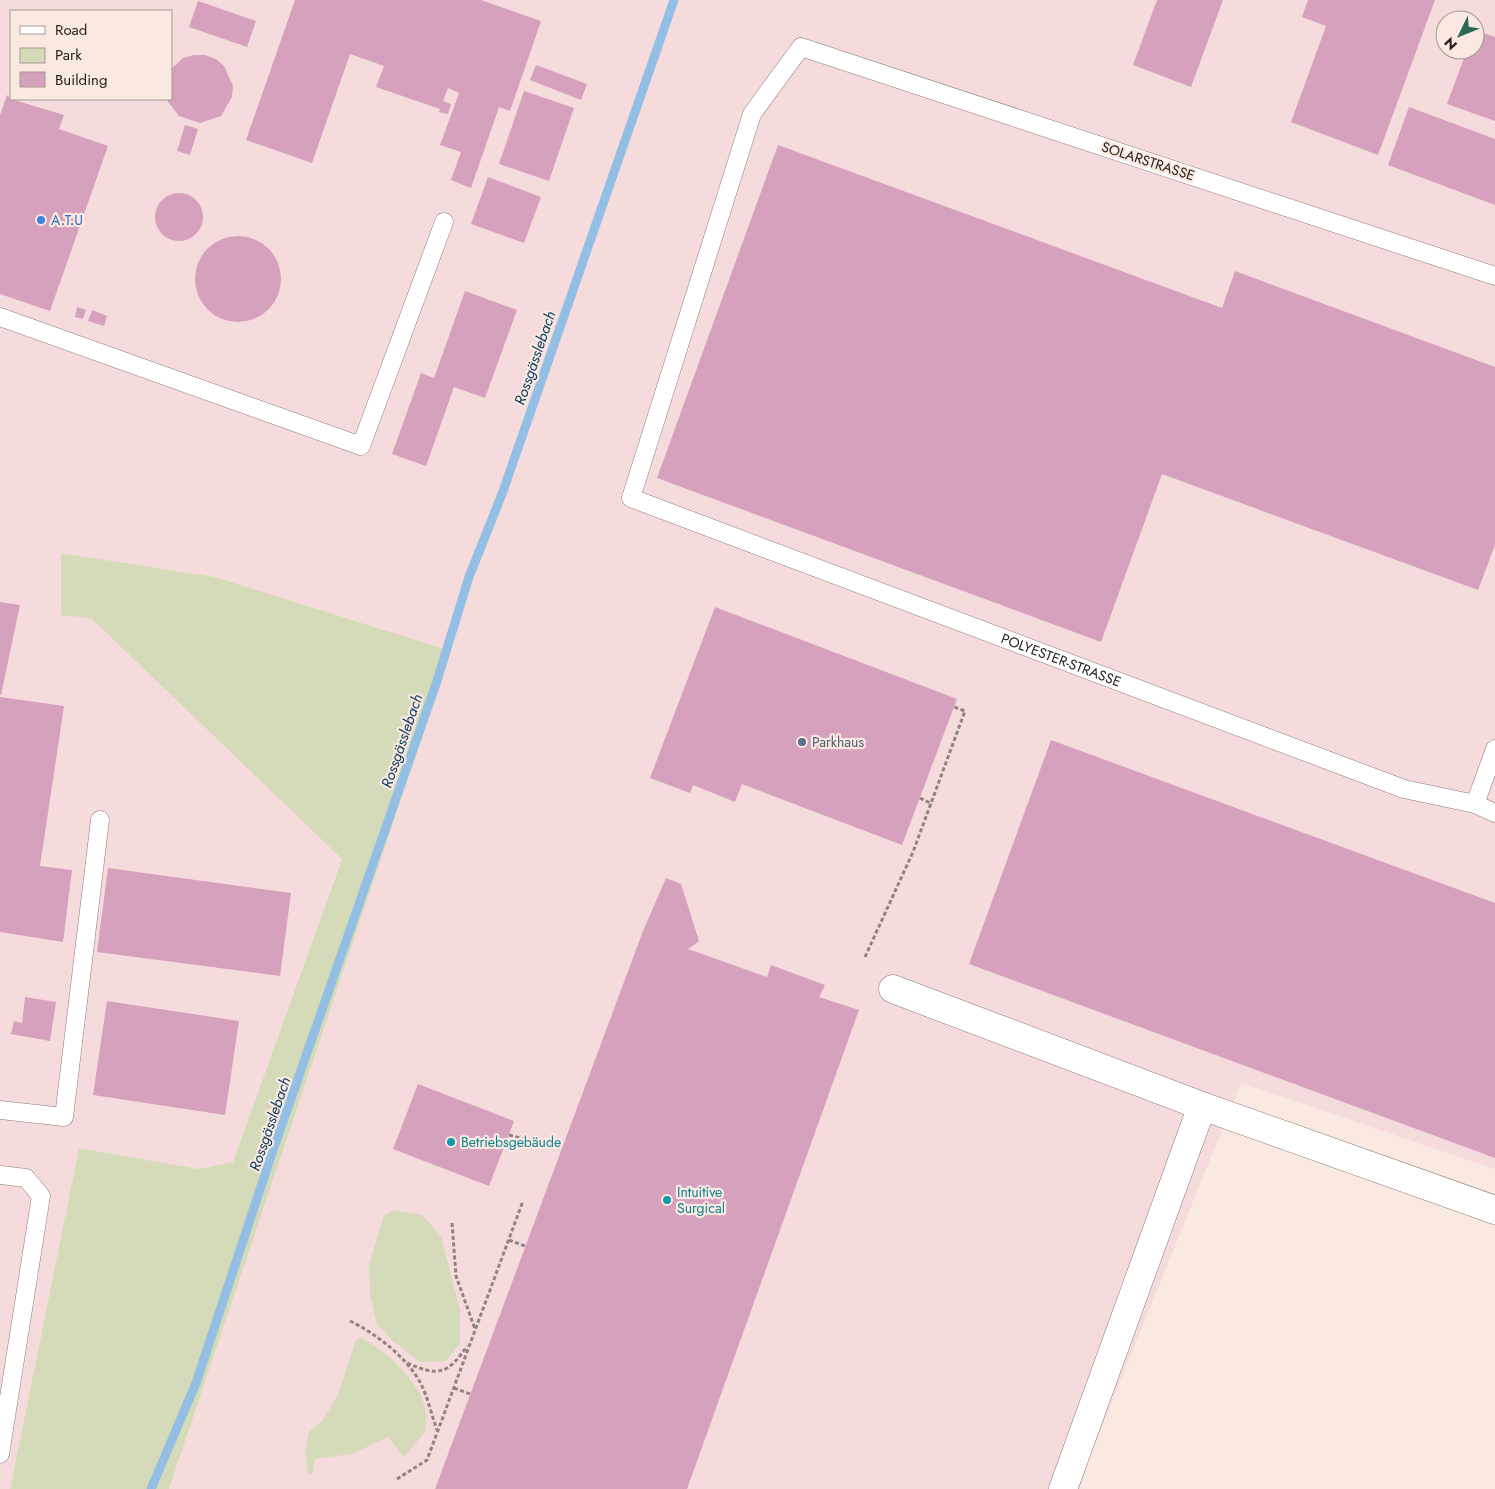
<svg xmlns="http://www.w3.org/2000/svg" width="1495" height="1489" font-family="Jost,sans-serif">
  <rect width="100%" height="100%" fill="#fae9e0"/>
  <path fill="#f6dbdc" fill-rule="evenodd" d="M0 0H1495V1169L1241 1083 1092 1451 1080 1489H169L451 651 215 577 61 553 91 617 342 858 233 1162 198 1169 79 1148 10 1489H0ZM11 11H171V99H11ZM1445 20H1475V50H1445Z"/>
  <path fill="#d5dbb8" d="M61 553 215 577 451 651 169 1489H10L79 1148 198 1169 233 1162 342 859 91 618 61 615Z
    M393 1210 422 1215 441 1236 460 1310V1344L446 1361 420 1362 393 1341 377 1324 370 1295 369 1264 384 1216Z
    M360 1337C384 1349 420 1381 425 1408 427 1416 425 1425 425 1432L404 1457 388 1437 352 1454 314 1459 313 1473 308 1474 305 1451 309 1432 322 1421 338 1395 356 1340Z"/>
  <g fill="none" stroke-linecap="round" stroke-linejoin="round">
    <path stroke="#94bfe5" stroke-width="9" d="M151 1489 196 1383 272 1153 436 684 469 577 502 494 674 0"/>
  </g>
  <path fill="#d6a1bc" d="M295 0H481L541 21 510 111 499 107 471 188 451 180 461 152 440 145 459 93 448 88 443 101 451 104 448 114 439 112 440 109 376 87 384 66 350 54 312 163 246 140Z
    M1157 0H1223L1191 87 1133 65Z
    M1308 0H1435L1378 155 1291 122 1326 26 1302 17Z
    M198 1 256 21 247 47 189 27Z
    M1475 30 1495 37V121L1447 104 1467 50H1475Z
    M194 55H205L216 59 224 66 233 86 232 97 221 116 200 123 179 116 166 99H171V69L183 58Z
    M536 65 587 84 581 100 530 80Z
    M524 91 574 108 549 181 499 164Z
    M7 95 11 99 64 115 59 129 108 146 50 311 0 294V115Z
    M1409 107 1495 139V205L1388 165Z
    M185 125 198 129 190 155 177 151Z
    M778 145 1222 308 1235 271 1495 367V545L1478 590 1162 474 1101 642 657 478Z
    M488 177 541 197 524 243 471 224Z
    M155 217a24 24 0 1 1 48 0a24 24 0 1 1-48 0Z
    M195 279a43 43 0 1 1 86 0a43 43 0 1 1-86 0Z
    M465 291 517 310 485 398 454 387 426 466 392 454 421 373 434 378Z
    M77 307 86 310 83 319 75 317Z
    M92 310 107 316 104 326 88 321Z
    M0 602 20 605 1 695H0Z
    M715 607 957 699 902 845 742 784 735 802 693 785 690 793 650 778Z
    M0 697 64 706 40 866 72 870 63 942 0 932Z
    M1051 740 1495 903V1158L969 964Z
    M108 868 291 893 280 976 97 952Z
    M666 878 681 884 699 941 688 949 767 977 771 965 825 985 819 997 859 1010 687 1489H435L643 931Z
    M25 997 56 1002 50 1041 11 1034 14 1021 22 1023Z
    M107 1001 239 1021 225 1115 93 1095Z
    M418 1084 514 1121 489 1186 393 1149Z"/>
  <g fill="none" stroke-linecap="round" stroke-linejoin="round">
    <defs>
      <g id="service">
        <path id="s1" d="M1495 276 801 47 752 114 631 498 1404 789 1475 804 1495 813"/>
        <path d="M0 317 361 446 444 222"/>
        <path d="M1475 804 1495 749"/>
        <path d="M0 1110 64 1117 100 820"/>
        <path d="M0 1175 26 1178 41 1196 0 1454"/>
      </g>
      <path id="minor" d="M893 989 1202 1106 1495 1210
        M1063 1489 1202 1106"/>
    </defs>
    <use href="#service" stroke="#8c7c74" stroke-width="19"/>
    <use href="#minor" stroke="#8c7c74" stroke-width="29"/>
    <path stroke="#90847e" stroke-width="3" stroke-dasharray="4 2.5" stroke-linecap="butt" d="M920 798 932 804
      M865 957 913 852 965 711 954 707
      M509 1135 544 1144
      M452 1223 456 1276 475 1329
      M509 1240 525 1246
      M350 1321C377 1334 409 1359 422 1386 428 1399 432 1416 437 1430
      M407 1363C439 1377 448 1374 467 1346
      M454 1388 470 1394
      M397 1479 427 1460 523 1201"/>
    <use href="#service" stroke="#fff" stroke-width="18"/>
    <use href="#minor" stroke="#fff" stroke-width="28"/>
  </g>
  <circle fill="#3f7fe0" stroke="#fae9e0" stroke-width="2" cx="41" cy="220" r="5"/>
  <circle fill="#5c6f8a" stroke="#fae9e0" stroke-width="2" cx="802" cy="742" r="5"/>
  <g fill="#0f9aa8" stroke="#fae9e0" stroke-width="2">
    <circle cx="451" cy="1142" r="5"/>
    <circle cx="667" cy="1200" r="5"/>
  </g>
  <g text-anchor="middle" stroke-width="4.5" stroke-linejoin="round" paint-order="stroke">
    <g font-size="14" fill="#27211d" stroke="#fae9e0">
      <text transform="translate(1148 161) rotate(18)" y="5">SOLARSTRASSE</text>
      <text dy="5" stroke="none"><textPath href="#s1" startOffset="1676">POLYESTER-STRASSE</textPath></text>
    </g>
    <g font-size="14" fill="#366cbe" stroke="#fae9e0" text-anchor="start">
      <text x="51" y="225">A.T.U</text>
    </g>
    <g font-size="14" fill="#4e5e75" stroke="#fae9e0" text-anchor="start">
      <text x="812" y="747">Parkhaus</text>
    </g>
    <g font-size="14" fill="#0d838f" stroke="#fae9e0" text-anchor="start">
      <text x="461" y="1147">Betriebsgebäude</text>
      <text x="677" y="1197">Intuitive<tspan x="677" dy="16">Surgical</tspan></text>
    </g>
    <g font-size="15" font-style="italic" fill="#083b5f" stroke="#fae9e0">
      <text transform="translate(535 358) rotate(-71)" y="5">Rossgässlebach</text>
      <text transform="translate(402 741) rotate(-71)" y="5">Rossgässlebach</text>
      <text transform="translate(270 1124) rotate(-71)" y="5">Rossgässlebach</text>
    </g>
  </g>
  <rect x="10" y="10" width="162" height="90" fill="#fae9e0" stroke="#a69992"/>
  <rect x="20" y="26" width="25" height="8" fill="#ffffff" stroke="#a69992"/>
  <text x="55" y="35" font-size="15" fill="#27211d">Road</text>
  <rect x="20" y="48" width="25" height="15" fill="#d5dbb8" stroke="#a69992"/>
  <text x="55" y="60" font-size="15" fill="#27211d">Park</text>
  <rect x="20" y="72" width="25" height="15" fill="#d6a1bc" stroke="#a69992"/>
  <text x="55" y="85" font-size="15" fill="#27211d">Building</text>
  <g transform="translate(1460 35) rotate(227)"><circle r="24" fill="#fae9e0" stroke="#a69992"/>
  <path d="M0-4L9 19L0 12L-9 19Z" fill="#2b6955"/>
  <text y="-8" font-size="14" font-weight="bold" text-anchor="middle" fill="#27211d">N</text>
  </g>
</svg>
